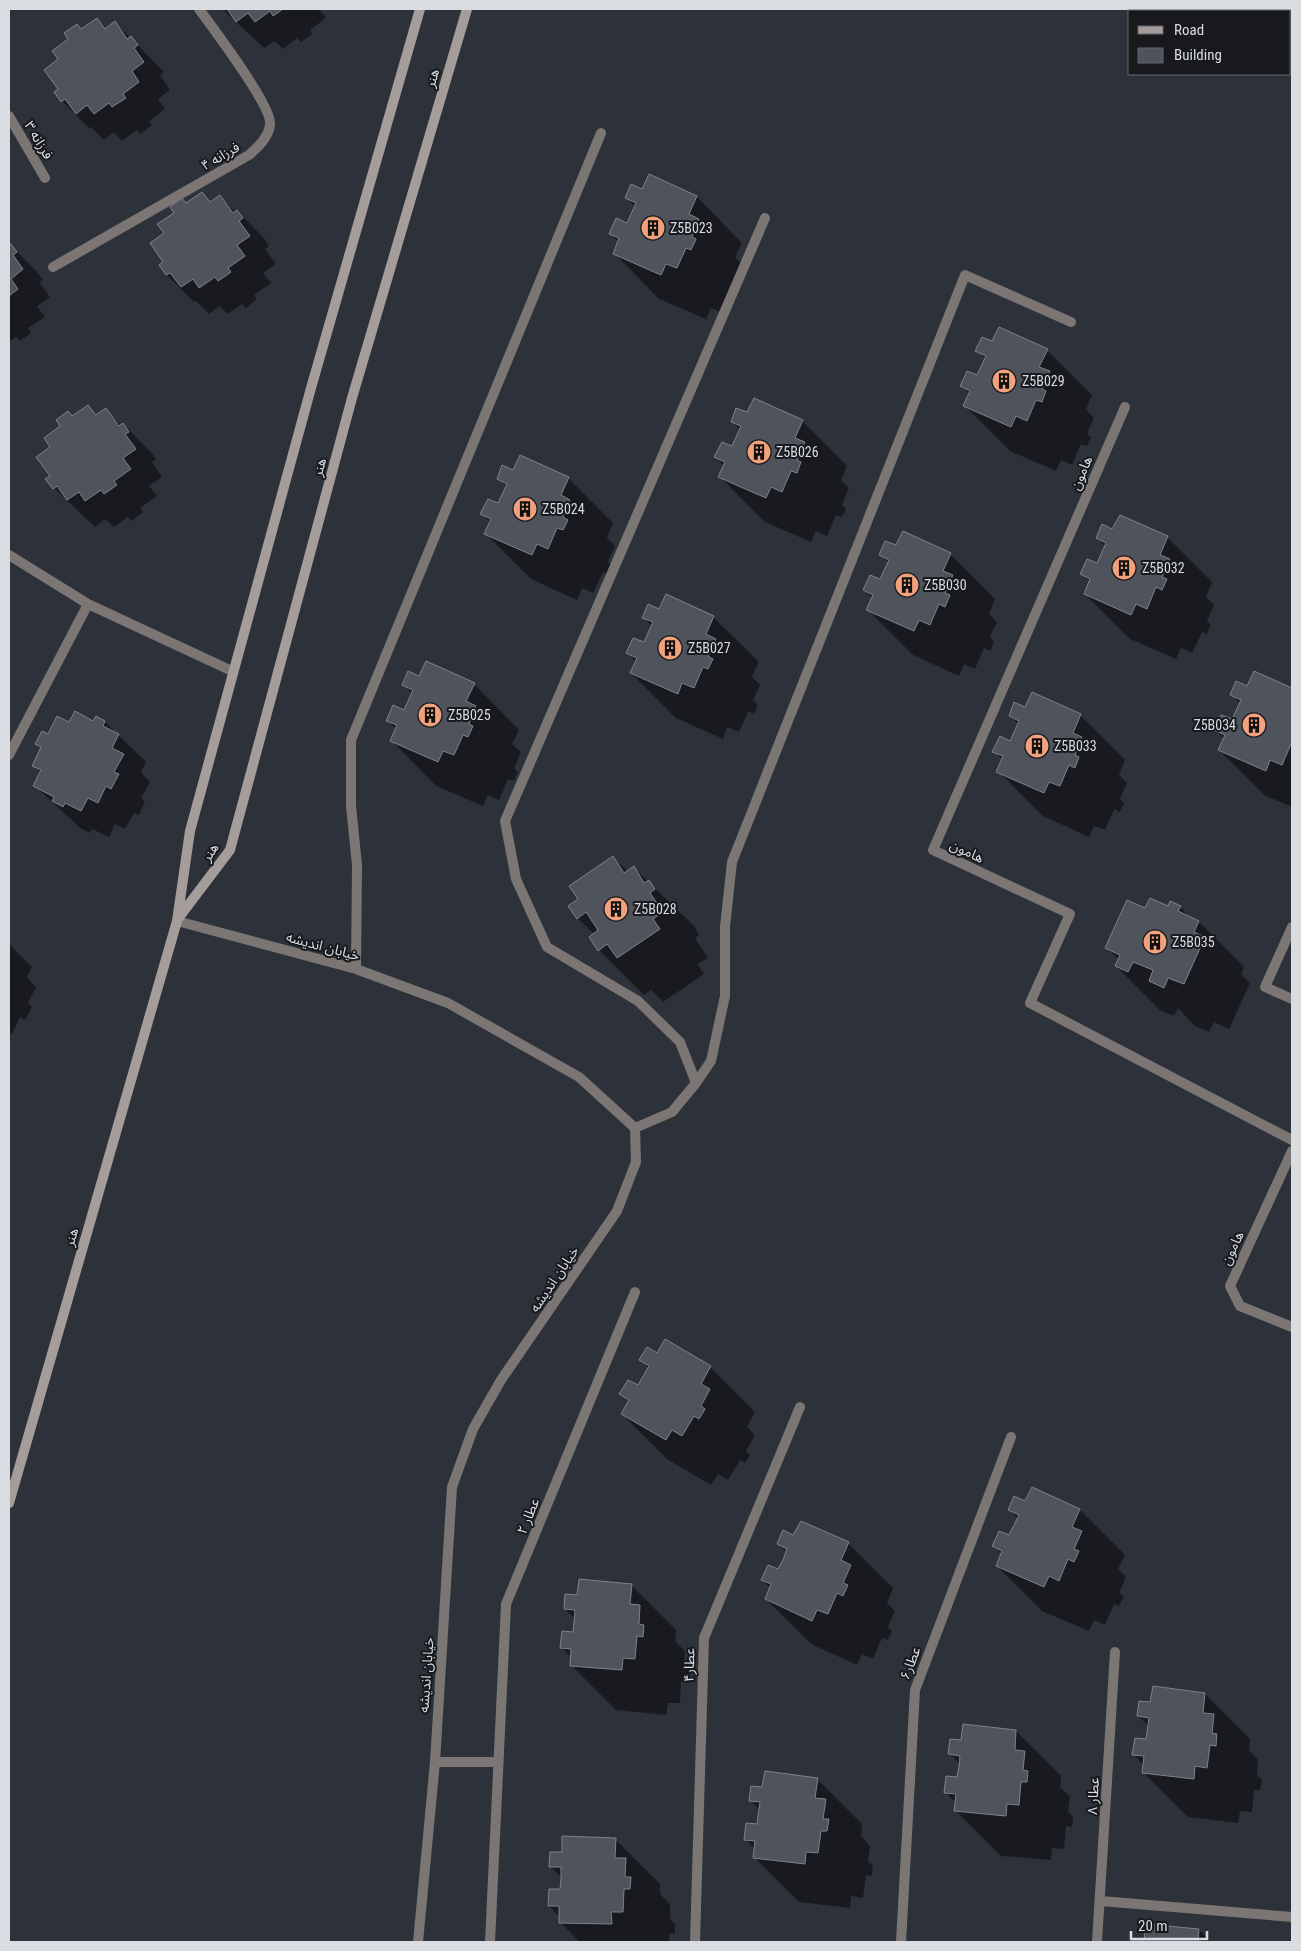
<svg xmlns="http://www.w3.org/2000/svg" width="1301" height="1951" font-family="'Roboto Condensed','Noto Sans Arabic',sans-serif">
  <rect width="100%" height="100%" fill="#2d323a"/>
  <path fill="#0007" d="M222 9H319L326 18 310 30 312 34 301 42 297 38 283 49 275 41 264 48Z
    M97 19 106 29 115 23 131 38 164 72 160 75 170 90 158 99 165 109 149 121 152 125 140 134 137 130 122 141 114 132 104 140 91 127 89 128 62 101 60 89V60L82 30Z
    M649 176 697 197 742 243 735 257 743 265 722 313 711 308 706 319 659 299 614 253 619 242 610 234 627 225 635 207 627 198 643 190Z
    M202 193 212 203 220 196 235 212 237 211 264 238 269 246 265 249 276 264 263 273 271 283 254 295 257 299 246 308 242 304 228 314 219 306 209 314 196 301 194 302 167 275 161 266 165 262V234L187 204Z
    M9 245H10L37 272 43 280 39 282 50 297 37 306 45 317 28 328 31 333 20 341 16 337 9 342Z
    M993 343 1047 350 1092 395 1086 409 1094 418 1087 434 1091 437 1087 446 1081 444 1072 465 1061 460 1056 471 1010 451 965 406 970 394 961 386 978 377 986 359 977 350Z
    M88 406 98 416 106 410 121 425 123 424 150 451 156 459 152 462 162 477 149 486 157 496 140 508 143 512 132 521 128 517 114 527 105 519 95 527 54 488 51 476 52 447 73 417Z
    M748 414 802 421 847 466 841 480 849 488 842 505 846 509 842 517 836 515 827 536 816 531 811 542 765 522 720 477 724 466 716 457 733 448 741 430 732 421Z
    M514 471 568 478 613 523 607 538 615 546 608 562 612 566 608 575 603 572 593 593 582 588 577 600 531 579 486 534 491 523 482 514 499 505 507 487 498 478Z
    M1113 531 1167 537 1212 582 1206 597 1214 605 1207 621 1211 625 1207 634 1202 632 1192 653 1181 648 1176 659 1130 639 1085 594 1090 582 1081 574 1098 565 1106 547 1097 538Z
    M896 547 950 554 995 599 989 614 997 622 990 637 994 642 990 651 984 648 975 669 964 664 959 676 913 655 868 610 873 599 864 590 881 581 889 563 880 554Z
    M660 610 713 617 759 662 752 677 760 685 753 700 758 705 754 714 748 711 739 732 727 727 723 739 676 718 631 673 636 662 628 653 644 644 652 626 643 617Z
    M1255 673 1292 690V807L1264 795 1219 750 1224 739 1216 730 1232 721 1240 703 1231 694 1248 687Z
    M420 677 474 684 519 730 512 744 521 752 514 768 518 772 514 781 508 779 499 800 488 795 483 806 436 786 391 740 396 729 388 721 404 712 413 694 404 685Z
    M1080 715 1125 760 1119 775 1127 783 1120 799 1124 803 1120 812 1114 809 1105 830 1094 826 1089 837 1043 816 998 771 1003 760 994 751 1011 743 1019 725 1010 716Z
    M96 718 105 722 146 762 141 772 150 782 141 798 145 802 139 815 134 813 125 829 115 824 109 837 92 829 90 833 80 828 35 786 41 773 33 766 42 749 37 744 69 724 94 723Z
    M613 857 628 872 634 868 694 926 699 935 695 938 708 958 697 964 704 974 663 1002 651 990 644 995 599 950 594 934 577 918 579 900Z
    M1168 907H1180L1192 919 1199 922 1244 967 1241 974 1250 983 1229 1029 1214 1022 1209 1032 1195 1026 1178 1008 1174 1016 1161 1011 1116 966 1119 960 1107 948 1146 909Z
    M9 944 32 967 27 977 36 987 28 1003 32 1007 25 1020 20 1017 12 1034 9 1033Z
    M666 1341 710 1367 755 1412 747 1427 755 1435 746 1451 750 1455 745 1463 740 1460 728 1480 718 1474 711 1485 667 1459 622 1414 629 1402 621 1394 638 1387 649 1369 641 1360 657 1354Z
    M1025 1503 1080 1510 1125 1555 1118 1569 1126 1577 1119 1593 1124 1597 1119 1606 1114 1604 1105 1625 1094 1620 1089 1631 1042 1611 997 1566 1002 1554 993 1546 1010 1537 1018 1519 1010 1510Z
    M794 1536 848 1543 893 1588 887 1603 895 1611 888 1627 892 1631 888 1640 882 1638 873 1659 862 1654 857 1665 811 1644 766 1599 771 1588 762 1580 779 1570 787 1552 778 1544Z
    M631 1585 676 1630 675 1641 685 1651 684 1666 689 1671 688 1681H681L680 1703H668L666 1715 616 1710 571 1665 572 1658 561 1647 574 1633 575 1619 565 1609 578 1596Z
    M1205 1694 1250 1739 1249 1750 1258 1760 1257 1775 1262 1780 1260 1790H1254L1252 1812 1240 1811 1238 1823 1188 1817 1143 1772 1144 1765 1133 1754 1147 1741 1149 1726 1138 1716 1151 1704Z
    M1016 1731 1061 1776 1060 1787 1070 1797 1068 1812 1073 1817 1072 1827 1066 1826 1064 1849 1052 1848 1051 1860 1001 1856 955 1810 956 1803 946 1793 958 1779 960 1764 950 1754 962 1741Z
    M817 1779 862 1824 861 1836 870 1846 868 1861 873 1866 872 1876 866 1875 863 1898 851 1896 850 1908 799 1902 754 1857 755 1849 745 1839 759 1825 760 1810 750 1800 763 1788Z
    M615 1839 660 1884V1894L670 1904V1919L675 1924V1934H669V1942H580L560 1922V1917L549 1906 561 1890 562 1878 551 1867 563 1853Z
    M1199 1930 1211 1942H1134V1940L1145 1941Z"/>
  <path fill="#4e535c" stroke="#7d828c" d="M227 9H283L273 16 270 11 255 22 248 13 236 22Z
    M97 18 105 29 115 21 127 39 131 36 138 45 134 48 144 62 132 71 139 82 123 94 126 98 112 107 109 103 94 114 87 105 76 114 65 99 61 102 54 92 58 89 44 70 58 59 52 51 68 39 64 33 77 24 81 29Z
    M649 174 697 196 689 214 699 219 692 237 696 239 691 250 686 248 677 268 666 264 661 275 613 254 619 238 609 234 616 218 627 223 631 214 636 203 625 198 631 184 642 189Z
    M202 192 210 202 220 195 233 213 237 210 243 218 239 221 250 236 237 245 245 256 228 268 231 272 218 281 215 277 199 288 193 279 181 287 170 273 166 275 159 265 163 262 150 243 164 233 157 224 174 213 170 207 182 198 186 203Z
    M10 243 17 252 13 255 23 269 11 279 18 289 9 296V244Z
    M999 327 1048 349 1039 367 1050 371 1042 389 1046 391 1042 402 1036 400 1027 421 1016 416 1011 427 963 406 970 391 960 386 967 371 977 375 986 356 975 351 982 337 992 341Z
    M754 398 803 420 795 438 805 442 797 460 801 462 797 473 791 471 782 492 771 487 766 498 718 477 725 462 714 457 722 442 732 446 741 426 731 422 736 408 747 412Z
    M88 405 96 415 106 408 119 426 123 423 129 432 125 434 136 449 123 458 131 469 114 481 117 485 104 494 101 490 85 501 79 492 67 500 57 486 53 489 45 479 50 476 36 457 50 447 44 438 60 426 56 420 68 411 72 416Z
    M520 455 569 477 561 495 570 500 563 517 568 520 563 530 557 528 548 549 537 544 532 555 484 534 491 519 480 514 488 499 498 503 507 484 497 479 502 465 513 470Z
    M1120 515 1168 536 1160 555 1170 559 1162 577 1167 579 1162 590 1156 587 1147 609 1136 604 1131 615 1084 594 1090 579 1080 574 1087 559 1097 563 1106 543 1096 538 1102 524 1112 529Z
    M903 531 951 553 943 571 953 575 945 593 950 595 945 607 939 604 930 625 919 620 914 631 866 610 873 595 863 590 870 575 880 579 889 560 879 555 885 541 896 545Z
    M666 594 714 616 706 634 716 639 708 656 713 659 708 669 703 667 694 688 682 683 678 694 630 673 637 658 626 653 633 638 644 642 653 622 642 618 648 604 659 609Z
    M426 661 475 683 466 701 476 706 469 724 473 726 468 737 463 735 454 755 443 751 438 762 390 741 397 725 386 721 393 705 404 710 413 690 402 685 408 671 419 676Z
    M1254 671 1292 688V744H1291L1282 765 1270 760 1266 771 1218 750 1225 735 1214 730 1221 715 1232 719 1241 700 1230 695 1236 681 1247 686Z
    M1032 692 1081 714 1073 733 1082 737 1075 755 1079 757 1075 768 1069 765 1060 786 1049 782 1044 793 996 772 1003 756 992 752 1000 736 1010 741 1019 721 1009 716 1014 702 1025 707Z
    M75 711 93 721 96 716 105 721 103 726 119 734 112 748 124 754 114 772 119 774 111 789 106 786 98 803 88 798 81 811 65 803 63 807 52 801 54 797 33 786 41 770 32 766 41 747 35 744 42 731 48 734 57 716 69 722Z
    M613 856 624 873 634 866 644 883 649 880 655 889 650 893 663 912 653 919 660 929 617 958 607 944 598 951 589 937 598 930 586 912 577 919 568 906 578 899 569 886Z
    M1150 898 1168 906 1170 901 1181 906 1178 911 1199 921 1194 932 1205 937 1184 984 1168 978 1164 988 1149 981 1153 970 1133 962 1128 972 1115 966 1120 955 1105 948 1127 900 1145 908Z
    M665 1339 711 1366 701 1384 710 1389 701 1406 705 1409 699 1419 694 1416 682 1436 672 1430 666 1440 621 1414 629 1400 619 1394 628 1380 638 1385 649 1366 639 1360 647 1347 657 1353Z
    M1032 1487 1080 1509 1072 1527 1082 1531 1074 1549 1079 1551 1074 1562 1068 1559 1059 1581 1049 1576 1044 1587 996 1566 1002 1551 992 1546 999 1531 1009 1535 1019 1515 1008 1510 1014 1496 1025 1501Z
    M801 1521 849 1542 841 1560 851 1565 843 1583 848 1585 843 1596 837 1593 828 1614 817 1610 812 1621 765 1599 771 1584 761 1580 768 1565 778 1569 783 1560 787 1549 777 1544 783 1530 793 1535Z
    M579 1579 632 1584 630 1604 640 1605 639 1624 644 1625 643 1637 637 1636 635 1659 623 1658 622 1670 570 1666 571 1649 560 1648 562 1631 573 1632 574 1622 575 1610 564 1609 565 1594 577 1595Z
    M1153 1686 1205 1693 1203 1713 1214 1714 1212 1733 1217 1734 1216 1746 1210 1745 1207 1768 1195 1766 1194 1779 1142 1773 1144 1756 1132 1755 1135 1738 1146 1739 1149 1718 1137 1716 1139 1701 1150 1702Z
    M963 1724 1016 1730 1015 1750 1025 1751 1023 1770 1028 1771 1027 1782H1021L1019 1805 1007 1804 1006 1816 954 1811 956 1794 944 1793 946 1776 957 1777 959 1767 960 1756 948 1754 950 1739 961 1740Z
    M765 1771 818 1778 815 1798 826 1799 823 1819H829L827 1831H821L818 1853 806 1852 805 1864 753 1858 755 1841 744 1840 746 1823 757 1824 760 1802 749 1801 751 1786 762 1787Z
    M562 1836 616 1838 615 1858H626L625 1877H631L630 1889H624L623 1912H611L612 1924 559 1923V1906H548L549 1889H560L561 1879V1867H549L550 1852H562Z
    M1146 1924 1199 1929 1198 1942H1132L1133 1939 1144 1940Z"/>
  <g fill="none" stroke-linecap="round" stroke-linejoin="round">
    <path stroke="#7b7674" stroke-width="10" d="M9 116 45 178
      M53 267 249 155C258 147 269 137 270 124 272 106 212 27 199 9
      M1125 407 933 850 1070 914 1030 1003 1292 1140
      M9 555 88 604 232 671
      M9 755 88 604
      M177 921 356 969 448 1003 579 1077 635 1128 636 1162 617 1211 501 1380 473 1429 452 1487 435 1762 418 1942
      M1292 927 1265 987 1292 999
      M356 969 357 865 351 806V740L601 133
      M696 1083 711 1061 725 996V927L732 862 965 275 1071 322
      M635 1128 672 1112 696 1083 680 1042 638 1001 547 947 516 879 505 821 765 218
      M1292 1151 1230 1286 1240 1306 1292 1327
      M435 1762H498
      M1101 1901 1292 1917
      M490 1942 506 1604 635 1292
      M695 1942 704 1638 800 1407
      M901 1942 915 1690 1011 1437
      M1097 1942 1115 1652"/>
    <path stroke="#a59d99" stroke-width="10" d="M177 920 230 850 352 398 467 9
      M9 1503 177 921 190 831 311 388 420 9"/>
  </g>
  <defs>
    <symbol id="building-disc" viewBox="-11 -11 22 22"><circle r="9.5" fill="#f1a17c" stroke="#17191d"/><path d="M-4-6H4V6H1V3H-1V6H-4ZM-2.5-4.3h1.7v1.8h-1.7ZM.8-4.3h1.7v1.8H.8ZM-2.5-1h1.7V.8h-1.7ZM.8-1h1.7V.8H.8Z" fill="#111"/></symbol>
  </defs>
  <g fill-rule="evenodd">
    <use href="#building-disc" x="639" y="214" width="28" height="28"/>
    <use href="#building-disc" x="990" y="367" width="28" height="28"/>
    <use href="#building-disc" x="745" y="438" width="28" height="28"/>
    <use href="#building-disc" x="511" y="495" width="28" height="28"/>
    <use href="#building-disc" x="1110" y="554" width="28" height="28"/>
    <use href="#building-disc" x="893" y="571" width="28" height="28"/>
    <use href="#building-disc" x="656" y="634" width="28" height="28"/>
    <use href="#building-disc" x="416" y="701" width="28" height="28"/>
    <use href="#building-disc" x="1240" y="711" width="28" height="28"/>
    <use href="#building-disc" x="1023" y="732" width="28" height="28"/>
    <use href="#building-disc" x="602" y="895" width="28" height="28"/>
    <use href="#building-disc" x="1141" y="928" width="28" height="28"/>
  </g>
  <g text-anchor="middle" stroke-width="4" stroke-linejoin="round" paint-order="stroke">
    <g font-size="14" fill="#d9dce1" stroke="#17191d">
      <text transform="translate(432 78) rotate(-73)" y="5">هنر</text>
      <text transform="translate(39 140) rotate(59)" y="5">فرزانه ۳</text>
      <text transform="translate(220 156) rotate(-30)" y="5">فرزانه ۴</text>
      <text transform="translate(319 467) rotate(-75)" y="5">هنر</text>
      <text transform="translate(1081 473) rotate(-67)" y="5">هامون</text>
      <text transform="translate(967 851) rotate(25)" y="5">هامون</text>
      <text transform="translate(210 852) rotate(-56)" y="5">هنر</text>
      <text transform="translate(323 946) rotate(15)" y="5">خیابان اندیشه</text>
      <text transform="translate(71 1237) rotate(-74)" y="5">هنر</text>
      <text transform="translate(1232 1248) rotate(-65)" y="5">هامون</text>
      <text transform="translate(554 1279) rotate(-56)" y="5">خیابان اندیشه</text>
      <text transform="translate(528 1516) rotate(-68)" y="5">عطار ۲</text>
      <text transform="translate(910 1663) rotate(-69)" y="5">عطار۶</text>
      <text transform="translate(689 1665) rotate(-88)" y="5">عطار۴</text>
      <text transform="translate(426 1675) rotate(-86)" y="5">خیابان اندیشه</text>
      <text transform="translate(1093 1796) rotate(-87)" y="5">عطار ۸</text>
    </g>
    <g font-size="14" fill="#d9dce1" stroke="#17191d" text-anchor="start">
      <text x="670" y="233">Z5B023</text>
      <text x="1022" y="386">Z5B029</text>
      <text x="776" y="457">Z5B026</text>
      <text x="542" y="514">Z5B024</text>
      <text x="1142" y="573">Z5B032</text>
      <text x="924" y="590">Z5B030</text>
      <text x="688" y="653">Z5B027</text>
      <text x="448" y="720">Z5B025</text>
      <text x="1236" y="730" text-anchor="end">Z5B034</text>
      <text x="1054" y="751">Z5B033</text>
      <text x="634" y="914">Z5B028</text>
      <text x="1172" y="947">Z5B035</text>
    </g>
  </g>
  <rect width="1301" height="1951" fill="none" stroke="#d9dce1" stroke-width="20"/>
  <rect x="1128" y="10" width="162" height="65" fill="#17191d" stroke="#65676b"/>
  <rect x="1138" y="26" width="25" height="8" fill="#a59d99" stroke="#65676b"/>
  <text x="1174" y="35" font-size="15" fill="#d9dce1">Road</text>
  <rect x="1138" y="48" width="25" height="15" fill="#4e535c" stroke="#65676b"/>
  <text x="1174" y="60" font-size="15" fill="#d9dce1">Building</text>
  <path d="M1131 1931v8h76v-8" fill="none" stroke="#d9dce1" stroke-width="2.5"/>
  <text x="1138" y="1931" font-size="15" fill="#d9dce1" stroke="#17191d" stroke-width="4" paint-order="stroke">20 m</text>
</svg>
